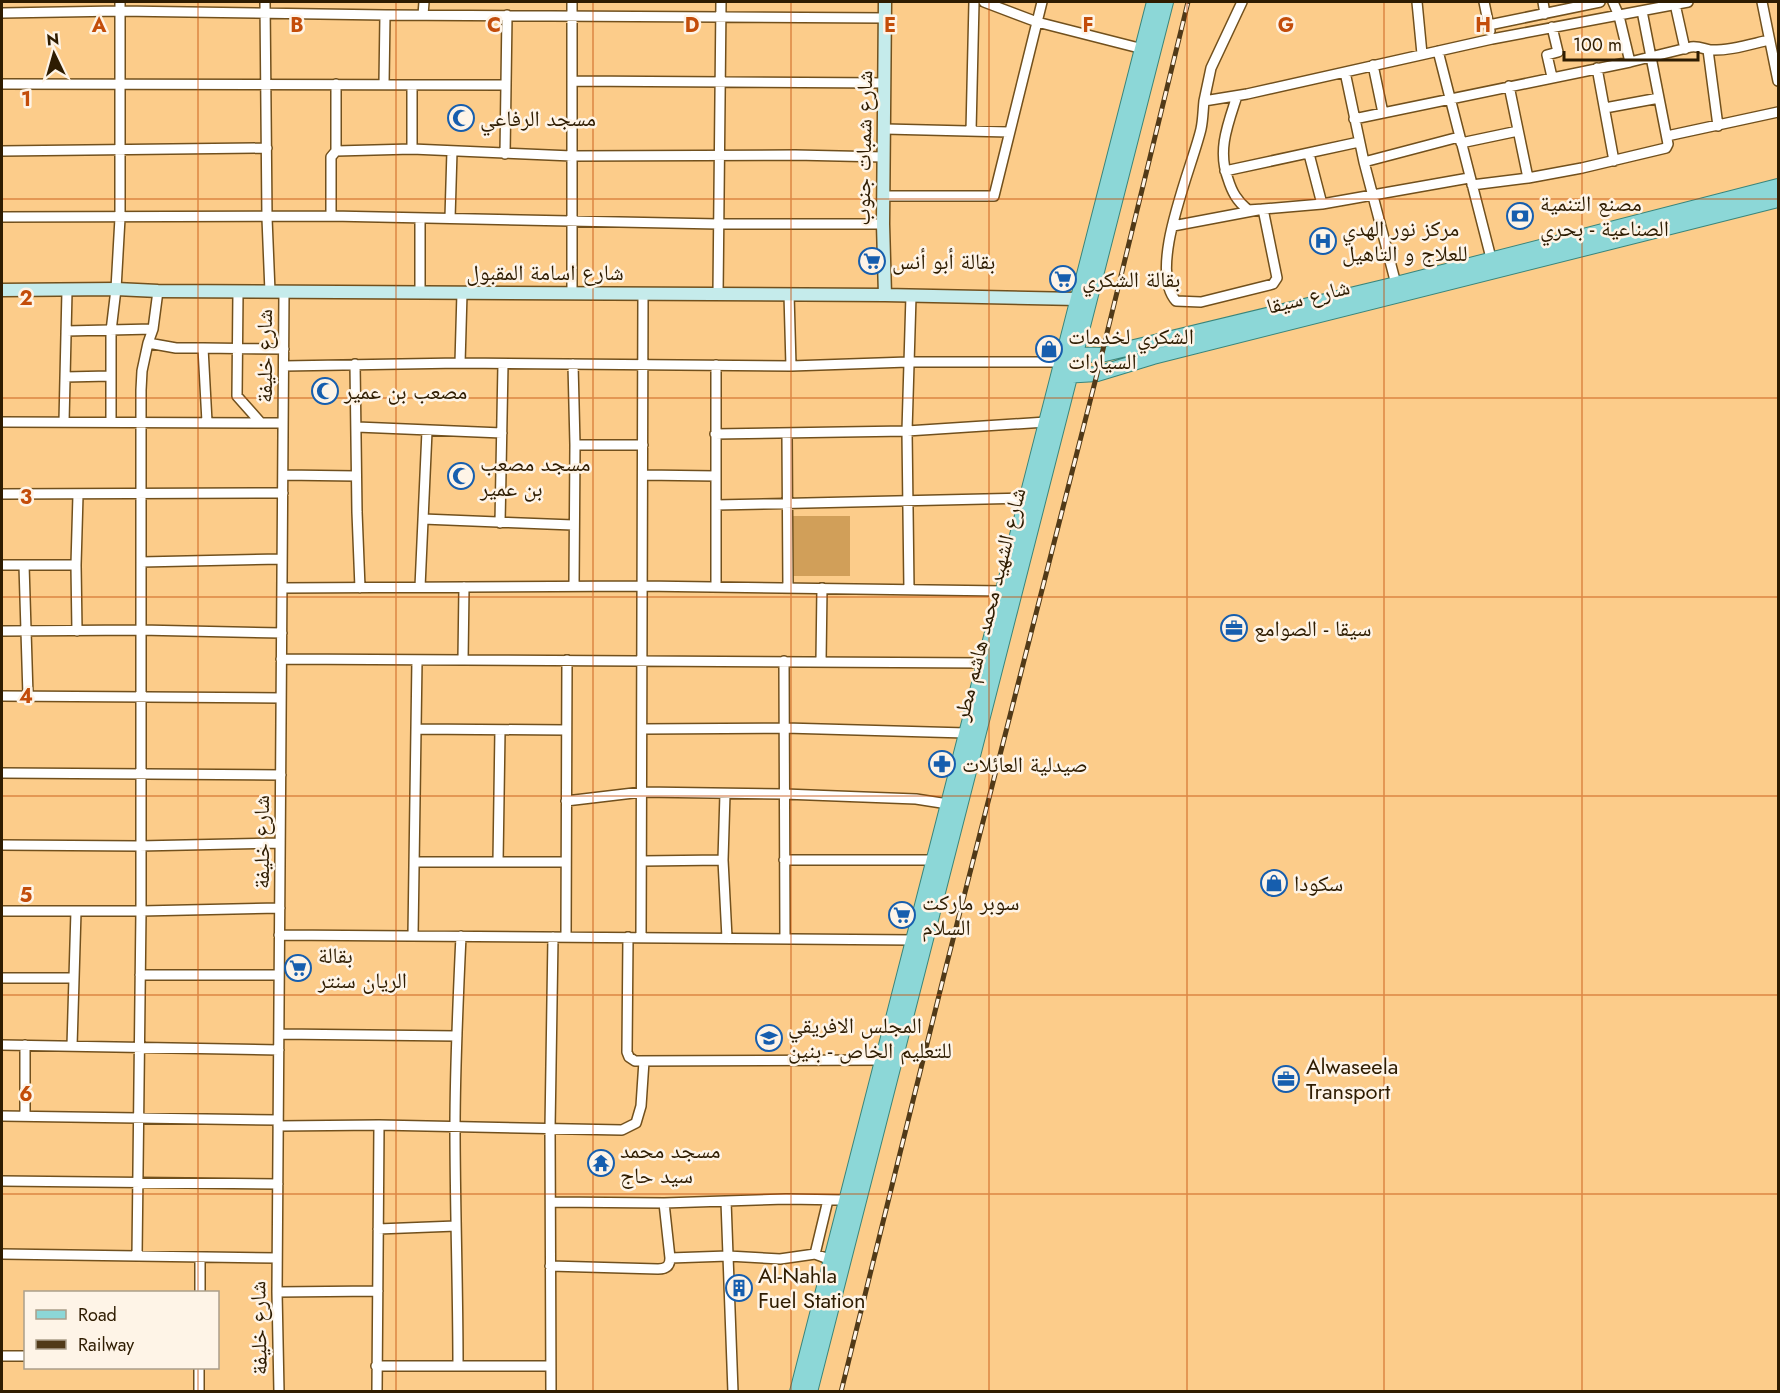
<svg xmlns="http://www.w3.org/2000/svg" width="1780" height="1393" font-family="Jost,'Noto Naskh Arabic',sans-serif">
  <rect width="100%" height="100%" fill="#fccc8a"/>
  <path fill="#d19f59" d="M792 516H850V576H793Z"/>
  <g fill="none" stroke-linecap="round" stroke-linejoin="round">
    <defs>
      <path id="street" d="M265 2 267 218 270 292
        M572 2V293
        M984 2 1037 22 1143 49
        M1417 2 1422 54
        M1484 2 1490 31
        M1543 2 1545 14
        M1613 2 1619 16 1630 62
        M1762 2 1778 81
        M1675 4 1685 49
        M2 13 120 11 385 15 885 18
        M423 15 424 2
        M1489 25 1600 2
        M1708 50 1718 126
        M1438 51 1491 258
        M1373 65 1383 113
        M1597 68 1614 161
        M1345 72 1364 162 1396 284
        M1552 77 1547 55 1558 52 1552 27
        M572 81 885 83
        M2 84 506 85
        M384 84 385 15
        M1509 86 1528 178
        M1237 96C1228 124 1217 150 1228 179 1232 192 1237 201 1248 210L1263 209 1277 278 1273 284 1201 302 1176 301C1147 269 1192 168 1201 129 1203 120 1203 110 1204 101L1247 94 1492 39 1688 2
        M1204 101 1211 68 1242 2
        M1605 108 1659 98
        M1354 119 1630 62 1691 47C1699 46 1704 49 1710 50 1730 51 1751 44 1769 40
        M885 129 1009 132
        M971 131 974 2
        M1667 136 1778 112
        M1461 143 1518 131
        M412 149V85
        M2 151 267 148
        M336 151 412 149 572 156 795 155 884 157
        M505 154 507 15
        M1309 154 1322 204
        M1364 162 1459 137
        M1225 171 1359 142
        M1472 185 1528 178 1582 168 1666 148 1668 144 1642 11
        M883 196H994L1042 2
        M331 216V157L336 151V84
        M2 217 331 216 718 224H883
        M450 218 452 151
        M1173 226 1263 209 1322 204 1469 178
        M158 291 153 329 148 343 176 348H203L207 422
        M238 292 237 396 261 423
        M420 293V218
        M718 294 721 2
        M789 294 791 366
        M66 331 153 329
        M203 348 284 349
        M460 363 462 293
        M355 364 357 512 360 588
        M573 364 575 445 574 586
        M284 366 460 363 791 366 908 362H1062
        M65 377 110 376
        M2 422 283 423
        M64 422 67 291
        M111 422V331L116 289 120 218V2
        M357 427 502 433
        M715 434 907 431 1046 422
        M787 434 788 588
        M575 445H643
        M283 475 356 476
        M643 475 716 476
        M2 494 283 493
        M716 505 1027 498
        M423 519 573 525
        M500 523 503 364
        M141 562 282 559
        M2 565H76
        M24 565 28 696
        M420 587 427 431
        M716 587V365
        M282 588 642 586 1003 591
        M909 589 907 431 911 296
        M2 631 140 630 282 633
        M77 631 76 565 78 495
        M281 659 984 663
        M463 660 464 587
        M784 661 785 938
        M821 661 822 588
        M2 696 281 698
        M416 729 566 730
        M642 729 785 728 966 733
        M2 773 281 775
        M725 794 723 860 727 938
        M566 801 642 792 784 794 916 799 948 804
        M2 845 139 846 280 843
        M784 860H934
        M642 861 723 860
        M414 862H566
        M498 862 500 730
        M2 911H141L280 908
        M279 935 913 940
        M413 936 417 660
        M566 937 567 660
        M628 937 627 1052 629 1057 635 1061 882 1060
        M641 937 643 294
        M140 975H279
        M2 978H73
        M279 1034 457 1036
        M2 1045 279 1050
        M72 1046 76 911
        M2 1116 278 1120
        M25 1116V1045
        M278 1126 379 1125 622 1130 636 1123 641 1106 644 1061
        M2 1181 278 1184
        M726 1201 733 1392
        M551 1202 664 1203 786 1199 846 1200
        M378 1229 456 1226
        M2 1254 277 1258
        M815 1254 828 1200
        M137 1256 141 911V390L142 371 148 343
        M670 1258 728 1256 780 1259 815 1254 834 1261
        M550 1266 658 1269C666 1269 670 1266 670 1258L664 1203
        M200 1292V1257
        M277 1292 378 1291
        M2 1356H26
        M376 1366H551
        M458 1366C458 1287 455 1208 455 1128 455 1064 458 1000 461 936
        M199 1368V1392
        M279 1392 277 1292 284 292
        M377 1392 379 1125
        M551 1392 550 1129 553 937"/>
      <path id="secondary" d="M2 290 116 289 158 291 885 295 1078 299 1087 302
        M885 295 883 224 885 2"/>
      <path id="primary" d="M1066 354 1101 355 1396 284 1778 186
        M1063 376 1097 374 1153 357 1778 200
        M797 1392 1154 2
        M810 1392 1166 2"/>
    </defs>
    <use href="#street" stroke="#71501d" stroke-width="12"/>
    <use href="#secondary" stroke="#71501d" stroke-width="15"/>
    <use href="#primary" stroke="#39857b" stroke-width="16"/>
    <use href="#street" stroke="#fff" stroke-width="9"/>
    <use href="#secondary" stroke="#c5ebeb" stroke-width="12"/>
    <use href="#primary" stroke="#8cd7d7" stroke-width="14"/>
    <defs>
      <path id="rail" d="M841 1392 946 967 1097 374 1188 2"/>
    </defs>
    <use href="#rail" stroke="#513a18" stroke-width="5"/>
    <use href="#rail" stroke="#fef4e7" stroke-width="3" stroke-dasharray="9" stroke-linecap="butt"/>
  </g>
  <path fill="none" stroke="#c34d0a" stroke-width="1.5" stroke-opacity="0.55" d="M198 2V1292M396 2V1392M593 2V1392M791 2V1392M989 2V1392M1187 2V1392M1384 2V1392M1582 2V1392M2 199H1778M2 398H1778M2 597H1778M2 796H1778M2 995H1778M2 1194H1778M198 1368V1392"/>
  <defs>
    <symbol id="mosque-ring" viewBox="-11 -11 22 22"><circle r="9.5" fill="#fef4e7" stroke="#165eae" stroke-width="1.5"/><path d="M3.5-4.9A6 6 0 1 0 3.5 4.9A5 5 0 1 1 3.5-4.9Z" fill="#165eae"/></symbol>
    <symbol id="bank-ring" viewBox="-11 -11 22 22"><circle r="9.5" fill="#fef4e7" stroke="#165eae" stroke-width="1.5"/><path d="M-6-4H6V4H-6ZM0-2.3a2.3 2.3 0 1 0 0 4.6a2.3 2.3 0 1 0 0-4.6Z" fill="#165eae"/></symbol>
    <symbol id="hospital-ring" viewBox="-11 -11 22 22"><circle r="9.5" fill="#fef4e7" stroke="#165eae" stroke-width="1.5"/><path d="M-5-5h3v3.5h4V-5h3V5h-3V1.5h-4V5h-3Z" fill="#165eae"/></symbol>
    <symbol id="supermarket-ring" viewBox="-11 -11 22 22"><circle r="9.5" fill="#fef4e7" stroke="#165eae" stroke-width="1.5"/><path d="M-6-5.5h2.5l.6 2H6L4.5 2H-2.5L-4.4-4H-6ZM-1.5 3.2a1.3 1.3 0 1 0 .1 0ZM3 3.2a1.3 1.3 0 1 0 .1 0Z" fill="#165eae"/></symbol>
    <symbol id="shop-ring" viewBox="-11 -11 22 22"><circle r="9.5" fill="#fef4e7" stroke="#165eae" stroke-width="1.5"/><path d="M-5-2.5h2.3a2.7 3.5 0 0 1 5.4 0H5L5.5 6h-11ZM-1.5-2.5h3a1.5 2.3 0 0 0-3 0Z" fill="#165eae"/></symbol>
    <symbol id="office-ring" viewBox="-11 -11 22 22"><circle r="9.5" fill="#fef4e7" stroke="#165eae" stroke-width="1.5"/><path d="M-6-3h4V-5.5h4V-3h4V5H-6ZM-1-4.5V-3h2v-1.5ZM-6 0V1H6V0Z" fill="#165eae"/></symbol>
    <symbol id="pharmacy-ring" viewBox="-11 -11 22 22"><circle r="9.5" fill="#fef4e7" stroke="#165eae" stroke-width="1.5"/><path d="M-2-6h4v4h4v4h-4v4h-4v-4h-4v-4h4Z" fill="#165eae"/></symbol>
    <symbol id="school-ring" viewBox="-11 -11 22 22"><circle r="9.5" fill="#fef4e7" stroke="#165eae" stroke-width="1.5"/><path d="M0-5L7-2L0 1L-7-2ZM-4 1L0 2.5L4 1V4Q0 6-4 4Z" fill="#165eae"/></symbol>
    <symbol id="temple-ring" viewBox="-11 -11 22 22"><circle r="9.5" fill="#fef4e7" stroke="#165eae" stroke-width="1.5"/><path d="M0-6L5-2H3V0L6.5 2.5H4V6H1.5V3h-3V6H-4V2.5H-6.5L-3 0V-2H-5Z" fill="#165eae"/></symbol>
    <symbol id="building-ring" viewBox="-11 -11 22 22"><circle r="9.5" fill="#fef4e7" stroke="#165eae" stroke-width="1.5"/><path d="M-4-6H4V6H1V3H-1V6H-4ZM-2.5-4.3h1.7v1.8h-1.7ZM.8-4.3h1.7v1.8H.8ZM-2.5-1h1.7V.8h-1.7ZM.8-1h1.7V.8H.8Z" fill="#165eae"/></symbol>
  </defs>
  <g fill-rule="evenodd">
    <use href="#mosque-ring" x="446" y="103" width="30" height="30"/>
    <use href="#bank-ring" x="1505" y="201" width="30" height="30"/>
    <use href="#hospital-ring" x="1308" y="226" width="30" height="30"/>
    <use href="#supermarket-ring" x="857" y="246" width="30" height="30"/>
    <use href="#supermarket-ring" x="1048" y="264" width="30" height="30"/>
    <use href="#shop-ring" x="1034" y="334" width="30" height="30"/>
    <use href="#mosque-ring" x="310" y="376" width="30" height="30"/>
    <use href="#mosque-ring" x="446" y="461" width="30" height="30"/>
    <use href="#office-ring" x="1219" y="613" width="30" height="30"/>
    <use href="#pharmacy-ring" x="927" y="749" width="30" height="30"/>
    <use href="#shop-ring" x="1259" y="868" width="30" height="30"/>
    <use href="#supermarket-ring" x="887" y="900" width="30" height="30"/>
    <use href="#supermarket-ring" x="283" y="953" width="30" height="30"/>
    <use href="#school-ring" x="754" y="1023" width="30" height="30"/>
    <use href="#office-ring" x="1271" y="1064" width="30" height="30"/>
    <use href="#temple-ring" x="586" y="1148" width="30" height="30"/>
    <use href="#building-ring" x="724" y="1273" width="30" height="30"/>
  </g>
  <g text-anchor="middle" stroke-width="5" stroke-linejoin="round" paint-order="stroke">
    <g font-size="22" fill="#2e1c01" stroke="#fef4e7" text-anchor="start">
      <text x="480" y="126">مسجد الرفاعي</text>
      <text x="1540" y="211">مصنع التنمية<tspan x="1540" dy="25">الصناعية - بحري</tspan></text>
      <text x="1342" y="236">مركز نور الهدي<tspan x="1342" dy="25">للعلاج و التاهيل</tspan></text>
      <text x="892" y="269">بقالة أبو أنس</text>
      <text x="1082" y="287">بقالة الشكري</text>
      <text x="1068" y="344">الشكري لخدمات<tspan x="1068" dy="25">السيارات</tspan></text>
      <text x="344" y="399">مصعب بن عمير</text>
      <text x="480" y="471">مسجد مصعب<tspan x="480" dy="25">بن عمير</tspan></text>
      <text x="1254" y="636">سيقا - الصوامع</text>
      <text x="962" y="772">صيدلية العائلات</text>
      <text x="1294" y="891">سكودا</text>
      <text x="922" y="910">سوبر ماركت<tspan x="922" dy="25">السلام</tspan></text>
      <text x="318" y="963">بقالة<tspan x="318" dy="25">الريان سنتر</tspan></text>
      <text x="788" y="1033">المجلس الافريقي<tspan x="788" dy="25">للتعليم الخاص - بنين</tspan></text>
      <text x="1306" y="1074">Alwaseela<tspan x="1306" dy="25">Transport</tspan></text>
      <text x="620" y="1158">مسجد محمد<tspan x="620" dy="25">سيد حاج</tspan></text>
      <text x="758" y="1283">Al-Nahla<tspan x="758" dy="25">Fuel Station</tspan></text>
    </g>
    <g font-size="22" fill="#2e1c01" stroke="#fef4e7">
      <text transform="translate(863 148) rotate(-89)" y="8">شارع شمبات جنوب</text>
      <text x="545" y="280">شارع اسامة المقبول</text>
      <text transform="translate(1308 296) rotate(-14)" y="8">شارع سيقا</text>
      <text transform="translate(264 356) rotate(-90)" y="8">شارع خليفة</text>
      <text transform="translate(989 604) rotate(-76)" y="8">شارع الشهيد محمد هاشم مطر</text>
      <text transform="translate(261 842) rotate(-90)" y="8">شارع خليفة</text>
      <text transform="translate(258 1328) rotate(-91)" y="8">شارع خليفة</text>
    </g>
  </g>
  <g font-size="20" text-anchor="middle" font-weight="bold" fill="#c34d0a" stroke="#fef4e7" stroke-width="5" stroke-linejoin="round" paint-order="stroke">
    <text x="99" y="32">A</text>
    <text x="297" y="32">B</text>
    <text x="494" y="32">C</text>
    <text x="692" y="32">D</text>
    <text x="890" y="32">E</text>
    <text x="1088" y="32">F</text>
    <text x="1286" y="32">G</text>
    <text x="1483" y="32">H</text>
    <text x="26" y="106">1</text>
    <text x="26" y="305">2</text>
    <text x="26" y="504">3</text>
    <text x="26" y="703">4</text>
    <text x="26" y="902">5</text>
    <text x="26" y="1101">6</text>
  </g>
  <rect width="1780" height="1393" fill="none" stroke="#2e1c01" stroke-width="6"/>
  <rect x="24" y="1291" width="195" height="78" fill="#fef4e7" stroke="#ab9e8b" stroke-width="1.5"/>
  <rect x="36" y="1310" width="30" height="9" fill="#8cd7d7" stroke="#ab9e8b" stroke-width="1.5"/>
  <text x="78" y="1321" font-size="18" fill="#2e1c01">Road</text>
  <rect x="36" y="1340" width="30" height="9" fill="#513a18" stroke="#ab9e8b" stroke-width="1.5"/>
  <text x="78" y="1351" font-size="18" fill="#2e1c01">Railway</text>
  <g transform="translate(54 54) rotate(355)" stroke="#fef4e7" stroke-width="4.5" paint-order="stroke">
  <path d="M0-4.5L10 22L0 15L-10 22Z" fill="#2e1c01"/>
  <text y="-9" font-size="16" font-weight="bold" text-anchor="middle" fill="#2e1c01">N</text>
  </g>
  <path d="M1564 51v9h134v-9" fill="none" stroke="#2e1c01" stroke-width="3"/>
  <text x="1573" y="51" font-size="18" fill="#2e1c01" stroke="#fef4e7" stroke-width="4.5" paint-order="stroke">100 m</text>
</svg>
